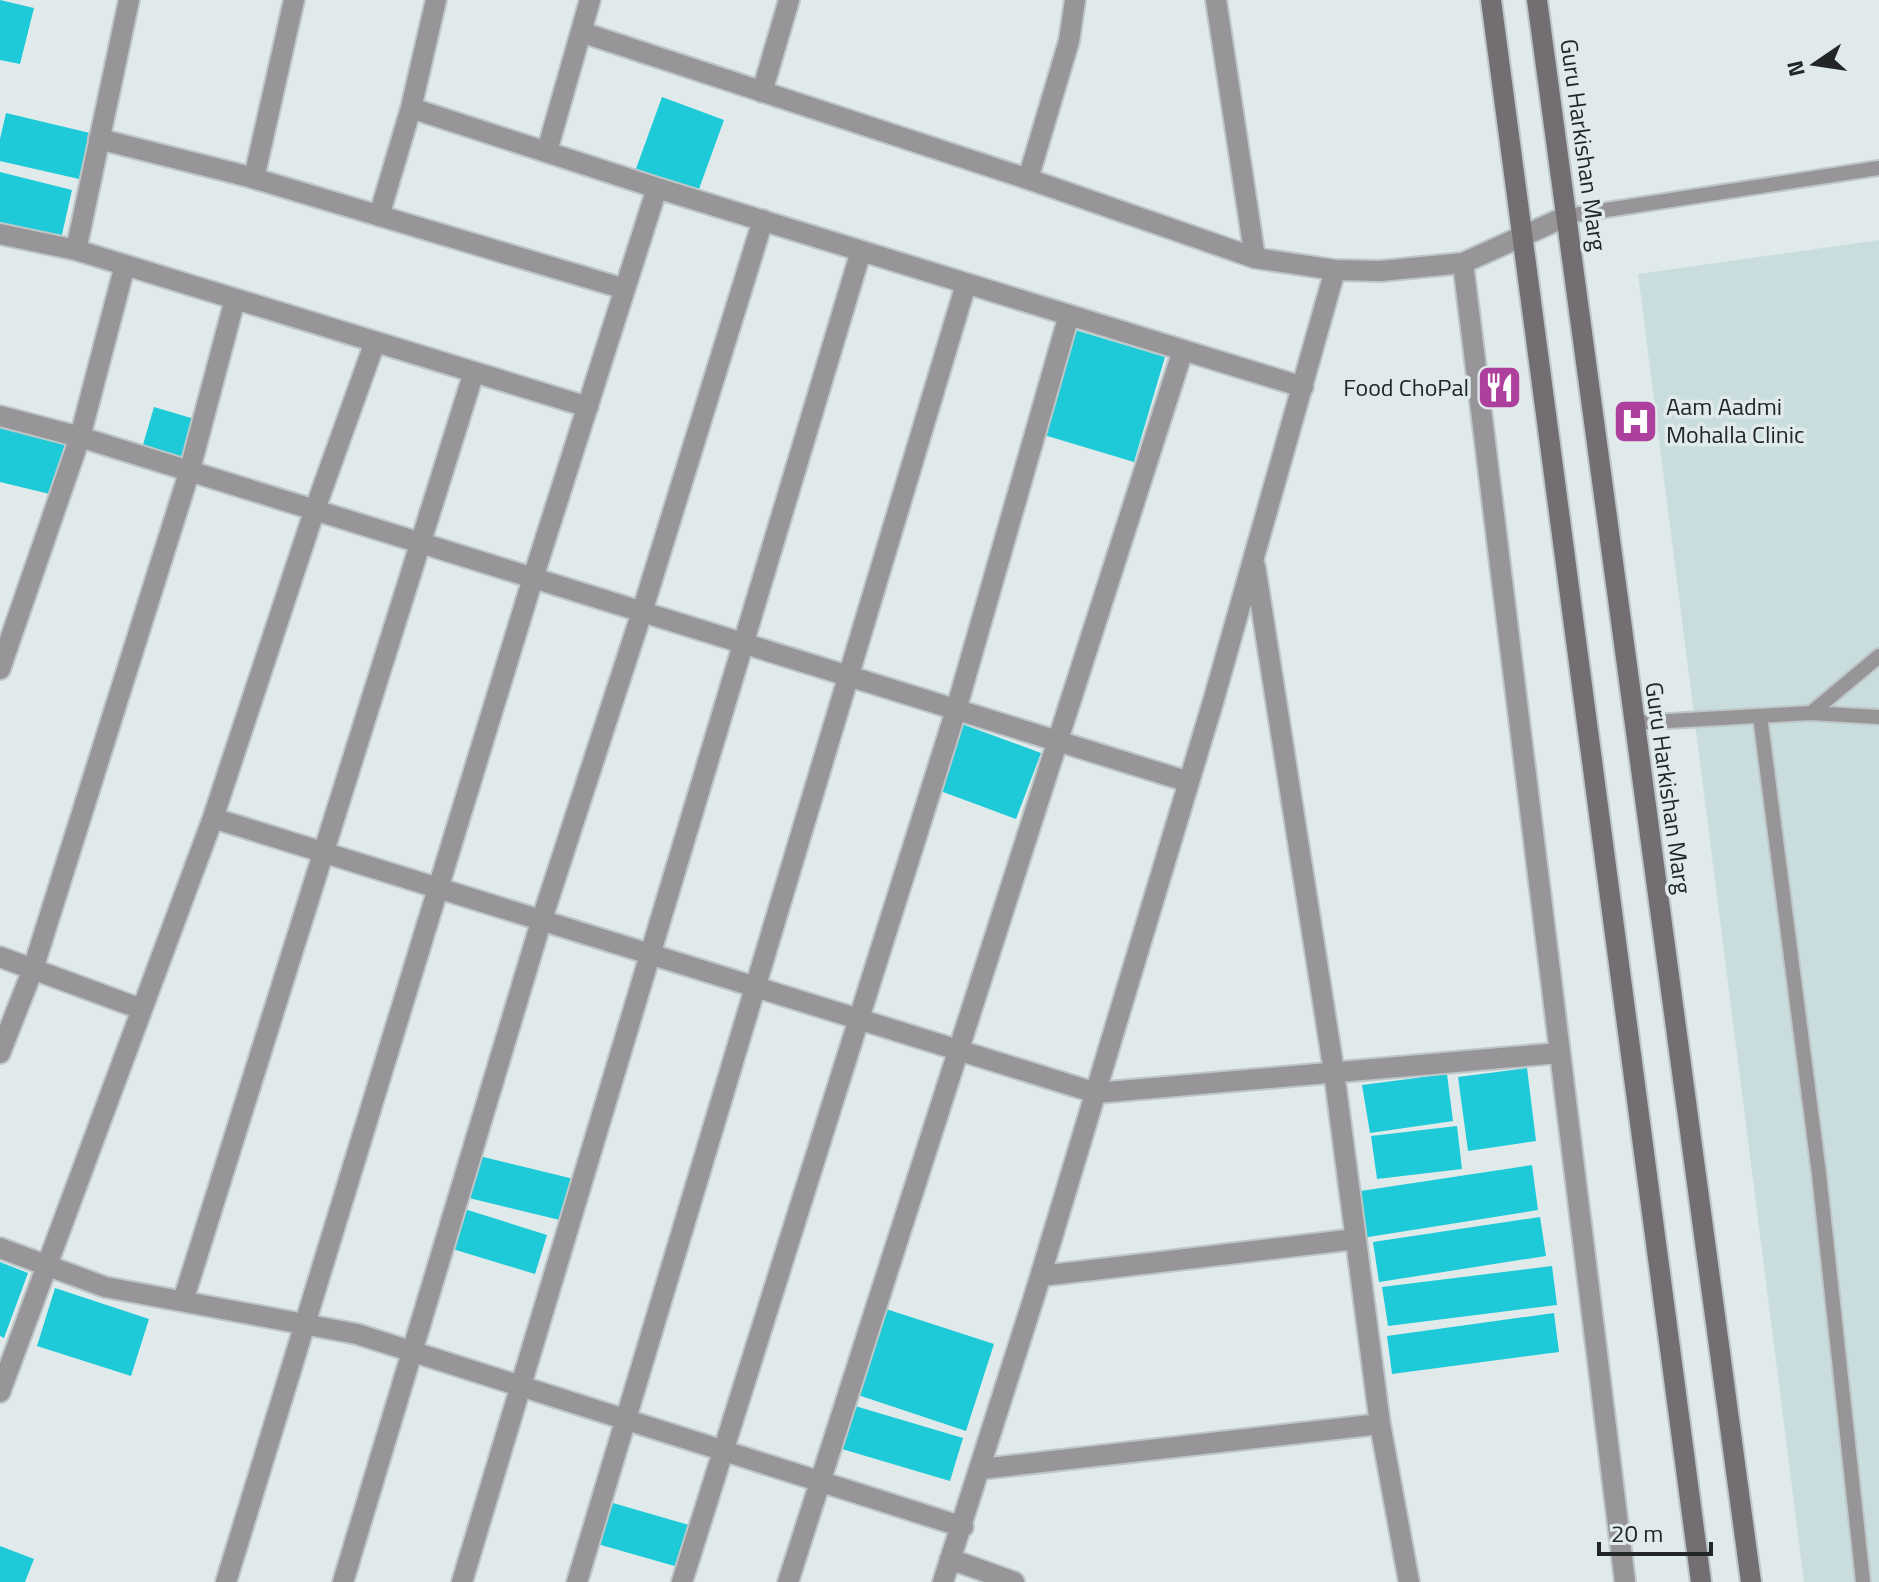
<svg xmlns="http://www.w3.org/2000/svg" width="1879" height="1582" font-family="'Titillium Web',sans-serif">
  <rect width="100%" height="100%" fill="#e0eaeb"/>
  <path fill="#caddde" d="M1879 240V1582H1804L1638 274Z"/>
  <path fill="#1ecad7" d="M0 0 34 8 20 64 0 60Z
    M662 97 724 120 695 200 633 177Z
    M6 113 90 133 79 179 0 161V139Z
    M0 172 72 190 61 239 0 225Z
    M1075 330 1165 357 1134 462 1044 435Z
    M154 407 198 420 187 462 142 448Z
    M0 427 67 443 54 495 0 482Z
    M959 723 1041 753 1016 819 935 789Z
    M1527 1068 1536 1141 1468 1151 1458 1077Z
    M1447 1074 1453 1121 1370 1133 1362 1085Z
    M1457 1126 1462 1169 1377 1179 1371 1136Z
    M475 1155 578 1180 568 1222 465 1197Z
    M1532 1165 1538 1210 1362 1238 1354 1192Z
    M458 1207 547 1235 535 1274 446 1247Z
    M1540 1217 1546 1256 1379 1282 1373 1242Z
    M0 1262 28 1273 4 1338 0 1336Z
    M1552 1266 1557 1305 1388 1326 1382 1287Z
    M55 1288 149 1319 131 1376 37 1346Z
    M886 1309 994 1344 966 1431 858 1395Z
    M1554 1313 1559 1352 1392 1374 1387 1336Z
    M855 1406 963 1438 950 1481 842 1449Z
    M606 1501 689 1525 678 1567 594 1543Z
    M0 1546 34 1559 25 1582H0Z"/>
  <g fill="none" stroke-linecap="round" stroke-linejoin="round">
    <defs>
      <path id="service" d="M1567 216 1879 168
        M1811 713 1879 656
        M1760 716 1819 1174 1863 1582
        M1633 723 1811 713 1879 717"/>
      <path id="minor" d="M1216 0 1255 258
        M581 32 1028 179 1255 258 1335 270
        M762 92 789 0
        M411 108 657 188 1303 387
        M99 139 246 176 625 289
        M547 151 590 0
        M254 178 294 0
        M1028 179 1069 41 1075 0
        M379 216 411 108 436 0
        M0 234 76 250 588 407
        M76 250 129 0
        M1463 263 1625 1582
        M0 416 80 437 1189 782
        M1255 566 1334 1072 1380 1424 1409 1582
        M0 669 80 437 125 265
        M213 818 1096 1093 1559 1053
        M0 957 141 1009
        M0 1053 33 969 189 473 235 299
        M0 1248 105 1287 357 1334 963 1527
        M1041 1276 1356 1239
        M183 1301 474 372
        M0 1392 213 818 314 512 375 342
        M981 1469 1380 1424
        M950 1559 1014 1582
        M226 1582 533 578 657 188
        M343 1582 541 922 642 612 763 220
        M462 1582 861 251
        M577 1582 966 284
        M682 1582 956 710 1069 315
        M788 1582 1183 350
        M943 1582 1035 1294 1213 702 1335 270 1380 271 1463 263 1567 216"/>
      <path id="secondary" d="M1491 0 1701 1582
        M1537 0 1751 1582"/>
    </defs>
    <use href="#service" stroke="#bec7c8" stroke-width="18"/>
    <use href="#minor" stroke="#bec7c8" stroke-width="24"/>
    <use href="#secondary" stroke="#bec7c8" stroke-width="24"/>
    <use href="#service" stroke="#989598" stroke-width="14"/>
    <use href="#minor" stroke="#989598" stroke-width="20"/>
    <use href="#secondary" stroke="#726e71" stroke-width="20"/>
  </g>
  <defs>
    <symbol id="restaurant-square" viewBox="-11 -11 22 22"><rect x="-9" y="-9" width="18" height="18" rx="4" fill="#ae409d" stroke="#e0eaeb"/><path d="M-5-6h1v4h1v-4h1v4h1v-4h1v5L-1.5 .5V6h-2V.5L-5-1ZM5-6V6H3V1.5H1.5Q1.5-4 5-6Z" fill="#fff"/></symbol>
    <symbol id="hospital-square" viewBox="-11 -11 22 22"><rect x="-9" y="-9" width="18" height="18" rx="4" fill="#ae409d" stroke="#e0eaeb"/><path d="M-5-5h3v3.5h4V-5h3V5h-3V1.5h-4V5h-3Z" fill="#fff"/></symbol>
  </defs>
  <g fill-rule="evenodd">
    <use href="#restaurant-square" x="1474" y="362" width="51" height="51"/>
    <use href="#hospital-square" x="1610" y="396" width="51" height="51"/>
  </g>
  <g text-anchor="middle" stroke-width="7" stroke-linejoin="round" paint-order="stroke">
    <g font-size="24" fill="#222626" stroke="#e0eaeb">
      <text transform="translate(1583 145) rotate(82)" y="8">Guru Harkishan Marg</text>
      <text transform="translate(1668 788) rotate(82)" y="8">Guru Harkishan Marg</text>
    </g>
    <g font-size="24" fill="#222626" stroke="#e0eaeb" text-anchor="end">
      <text x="1469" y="396">Food ChoPal</text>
      <text x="1666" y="415" text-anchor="start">Aam Aadmi<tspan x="1666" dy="28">Mohalla Clinic</tspan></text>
    </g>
  </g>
  <g transform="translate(1815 64) rotate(257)" stroke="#e0eaeb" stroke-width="6" paint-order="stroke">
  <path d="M0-6L14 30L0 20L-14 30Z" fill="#222626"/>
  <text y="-12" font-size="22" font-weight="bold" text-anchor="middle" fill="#222626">N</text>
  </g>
  <path d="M1599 1542v12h112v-12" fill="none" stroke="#222626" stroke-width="4"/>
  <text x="1611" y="1542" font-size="24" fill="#222626" stroke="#e0eaeb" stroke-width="6" paint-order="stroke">20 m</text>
</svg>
